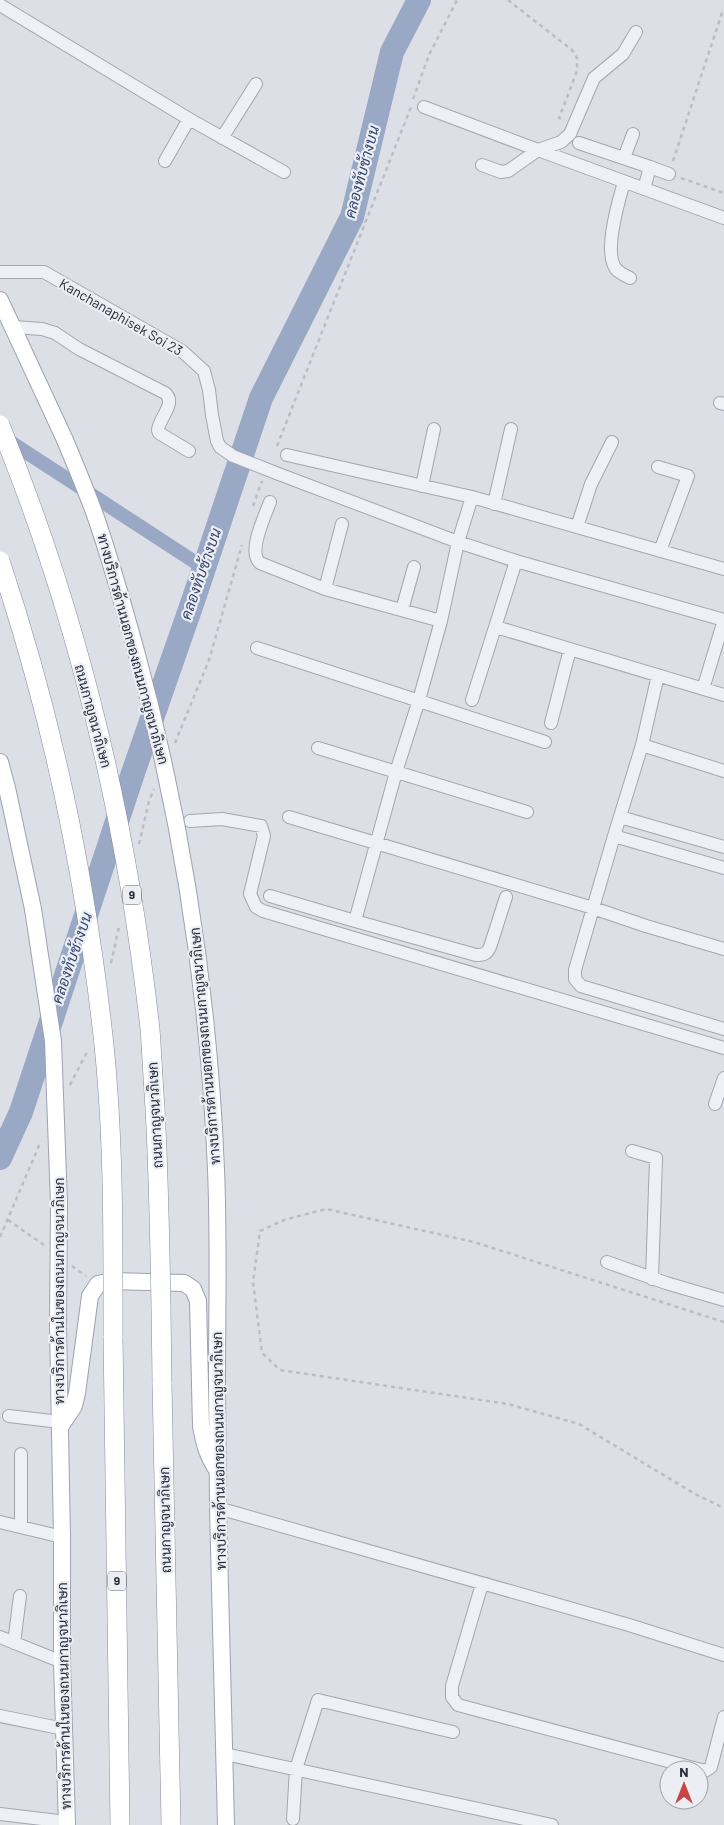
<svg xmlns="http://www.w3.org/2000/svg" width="724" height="1825" font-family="Barlow,Sarabun,sans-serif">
  <rect width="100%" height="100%" fill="#dddfe6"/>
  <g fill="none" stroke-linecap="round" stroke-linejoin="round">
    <path stroke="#99a8c5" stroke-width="14" d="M3 437 204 568"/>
    <path stroke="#99a8c5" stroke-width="24" d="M0 1158 21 1112 133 773 194 598 261 398 352 217 392 52 419 0"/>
    <defs>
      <path id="minor" d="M0 5 189 119 284 172
        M424 107 538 150 561 142 570 134 594 78 623 54 636 32
        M222 138 256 84
        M579 143 650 167
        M624 158 633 134
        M165 161 189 119
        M482 165 501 172 508 171 538 150 724 218
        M624 182C619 200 602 255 617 270 620 273 626 276 630 278
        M644 189 650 167 669 174
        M0 272H44L182 351 204 371 209 390 212 415 217 441 220 447 233 456
        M14 327 42 329 55 333 79 349 165 393C177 403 159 418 158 430L159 433 189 451
        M720 403 724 404
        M287 455 472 497 724 569
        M658 467 688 476 660 551
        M276 473 458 542 516 561 724 620 703 689
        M422 486 434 429
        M270 502C265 516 247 552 260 563L325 589 441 621
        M494 504 511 429
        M577 527 591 484 612 442
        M325 589 342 524
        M402 610 414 567
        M496 627 724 695
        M257 648 545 742
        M472 700 516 561
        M551 723 570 649
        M642 745 724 771
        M318 748 527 812
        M289 817 593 908 614 836 724 868
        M620 817 724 847
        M190 821 222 819 261 826 264 836 250 894 256 907 263 911 724 1048
        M614 836 642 745 658 675
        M270 896 355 921 396 772 419 700 441 621 458 542 472 497
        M355 921 476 955C484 955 487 954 490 947L506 897
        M724 949 646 926 593 908 575 970V979L581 986 724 1029
        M715 1104 724 1078
        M632 1151 656 1158 652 1279
        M607 1262 666 1283 724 1300
        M9 1416 60 1422
        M21 1454V1527
        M218 1508 629 1625 724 1655
        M0 1522 62 1537
        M482 1584 452 1686V1697L458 1705 705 1771 711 1767 724 1717
        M0 1637 62 1662
        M14 1643 20 1596
        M0 1716 64 1729
        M225 1754 552 1825
        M0 1814 67 1822
        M293 1819 296 1769 318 1700 453 1732"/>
      <path id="major" d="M0 300 65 440
        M0 762 7 788
        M58 1326 62 1537V1662L67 1825
        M217 1382 218 1508 226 1825
        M60 1427 74 1406 77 1393 90 1296 98 1284 112 1281 184 1283 193 1289 198 1301 201 1426C204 1443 207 1455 217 1470"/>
      <path id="highway" d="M113 1336 120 1825
        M162 1383 171 1825"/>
    </defs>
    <use href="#minor" stroke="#a3a6b0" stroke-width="14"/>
    <use href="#major" stroke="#9da2b1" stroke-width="18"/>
    <use href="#highway" stroke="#858b9c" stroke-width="20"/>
    <path stroke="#bbbdc5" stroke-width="2.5" stroke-dasharray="4 4" stroke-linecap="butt" d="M508 0 572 50 577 58V71L559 118 562 119
      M413 99 429 55 457 0
      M673 161 722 13H724
      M681 178 724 193
      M277 446 411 107
      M253 506 262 481
      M175 743 209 660 242 545
      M139 844 149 801 154 789
      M111 963 119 927
      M70 1085 88 1050
      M8 1220 44 1245
      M0 1237 41 1141
      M72 1266 86 1276
      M724 1322 474 1242 326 1209 284 1220 260 1231 253 1282 262 1353 280 1370 508 1404 579 1424 695 1494 724 1508"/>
    <use href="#minor" stroke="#eff0f5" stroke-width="12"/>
    <use href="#major" stroke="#fff" stroke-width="16"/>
    <use href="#highway" stroke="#fff" stroke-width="19"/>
    <defs>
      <path id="minor-bridge" d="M233 456 276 473"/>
      <path id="major-bridge" d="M65 440C75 464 85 488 94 512 110 557 123 604 136 651 182 820 209 994 216 1170 219 1240 217 1311 217 1382
        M7 788 33 909 53 1041 59 1204 58 1326"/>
      <path id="highway-bridge" d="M0 425C79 618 127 823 150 1029 152 1055 153 1082 155 1108 160 1200 161 1291 162 1383
        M0 561C52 716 85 874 103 1036 114 1135 113 1236 113 1336"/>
    </defs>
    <use href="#minor-bridge" stroke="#a3a6b0" stroke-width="14" stroke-linecap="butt"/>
    <use href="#major-bridge" stroke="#9da2b1" stroke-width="18" stroke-linecap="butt"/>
    <use href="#highway-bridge" stroke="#858b9c" stroke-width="20" stroke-linecap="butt"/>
    <use href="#minor-bridge" stroke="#eff0f5" stroke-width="12"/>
    <use href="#major-bridge" stroke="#fff" stroke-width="16"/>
    <use href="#highway-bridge" stroke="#fff" stroke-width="19"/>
  </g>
  <g text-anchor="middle" stroke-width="4.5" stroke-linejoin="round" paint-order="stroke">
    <g fill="#eceef4" stroke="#626673" stroke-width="1">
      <rect x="123" y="885.5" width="18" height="19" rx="4"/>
      <rect x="108" y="1571.5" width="18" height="19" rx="4"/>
    </g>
    <g font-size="12" font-weight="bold" fill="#272c3c">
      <text x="132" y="899">9</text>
      <text x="117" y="1585">9</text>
    </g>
    <g font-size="14" fill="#272c3c" stroke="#eceef4">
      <text transform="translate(121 317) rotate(30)" y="5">Kanchanaphisek Soi 23</text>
      <text transform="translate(133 649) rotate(75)" y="5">ทางบริการด้านนอกของถนนกาญจนาภิเษก</text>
      <text transform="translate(93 716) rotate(75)" y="5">ถนนกาญจนาภิเษก</text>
      <text transform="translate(205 1046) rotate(-95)" y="5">ทางบริการด้านนอกของถนนกาญจนาภิเษก</text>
      <text transform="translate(155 1115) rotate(-93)" y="5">ถนนกาญจนาภิเษก</text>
      <text transform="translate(59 1291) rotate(-90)" y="5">ทางบริการด้านในของถนนกาญจนาภิเษก</text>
      <text transform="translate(219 1451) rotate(-91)" y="5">ทางบริการด้านนอกของถนนกาญจนาภิเษก</text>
      <text transform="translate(165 1520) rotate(-91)" y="5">ถนนกาญจนาภิเษก</text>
      <text transform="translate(64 1696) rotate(-91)" y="5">ทางบริการด้านในของถนนกาญจนาภิเษก</text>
    </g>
    <g font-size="15" font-style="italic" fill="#33456e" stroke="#eceef4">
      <text transform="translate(362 172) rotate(-75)" y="5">คลองทับช้างบน</text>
      <text transform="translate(201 574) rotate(-71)" y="5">คลองทับช้างบน</text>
      <text transform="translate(72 958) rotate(-71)" y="5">คลองทับช้างบน</text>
    </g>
  </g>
  <g transform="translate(684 1785)"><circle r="24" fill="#eceef4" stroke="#9da0aa"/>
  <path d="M0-4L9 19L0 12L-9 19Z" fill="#c84546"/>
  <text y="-8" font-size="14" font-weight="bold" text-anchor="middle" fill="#272c3c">N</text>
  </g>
</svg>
